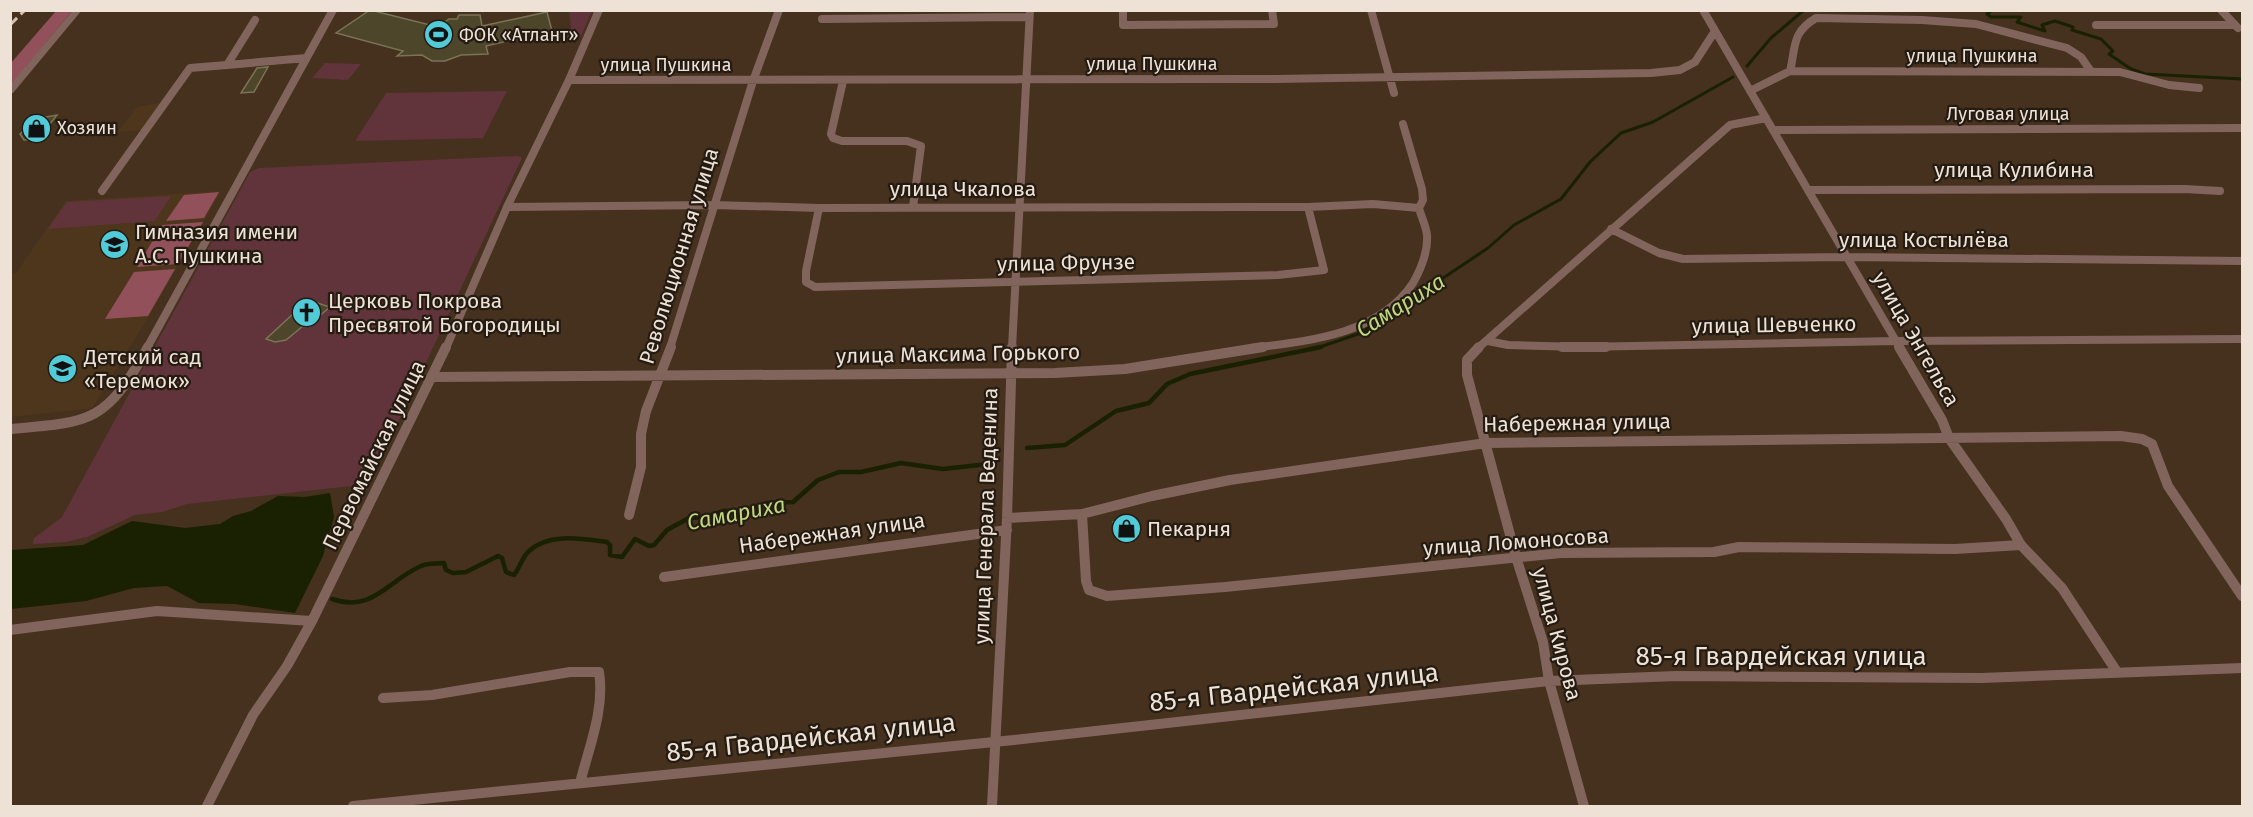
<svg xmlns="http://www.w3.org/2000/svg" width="2253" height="817" font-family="'Fira Sans',sans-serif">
  <rect width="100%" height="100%" fill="#45311d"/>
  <path fill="#4e361c" d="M163 102 142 130 118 132 137 107Z
    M221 191 149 316 92 408 11 417V274L16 273 66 201Z"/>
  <path fill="#61343b" d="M569 11H592L580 38 566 39 571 27Z
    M325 63 361 64 348 80 312 78Z
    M507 91 483 138 355 141 386 93Z
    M518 156 522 158 369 484 187 504 162 512 135 515 87 537 66 542 33 544 34 538 62 517 250 172 259 168Z
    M171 196 155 221 48 229 67 202Z"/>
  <path fill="#91505a" d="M56 11H72L11 85V63Z
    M219 192 204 218 166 221 184 195Z
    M203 222 178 264 137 267 162 225Z
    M175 269 148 316 105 319 134 272Z"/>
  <path fill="#192102" d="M330 493 334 517 323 556 295 613 235 604 199 603 167 586 134 588 86 601 11 609V550L83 545 132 521 185 528 220 524 233 516 251 511 278 496 305 497Z"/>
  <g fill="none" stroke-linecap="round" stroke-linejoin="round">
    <path stroke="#192102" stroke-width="3" d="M1992 10 1987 14 1991 17H2021L2017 22 2045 31 2042 25 2055 21 2073 27 2072 30 2101 39 2113 51 2109 54 2131 69 2145 74 2242 79
      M1747 66 1771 38 1804 10
      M1317 348 1361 333 1488 248 1514 225 1561 199 1590 162 1621 133 1653 122 1733 77"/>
    <path stroke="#192102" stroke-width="4.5" d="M1027 448 1065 445 1116 411 1149 403 1167 384 1190 374 1321 347
      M332 599C373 613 387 581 421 566 427 563 437 564 444 563L446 570 453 573 466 572 498 556 502 558 506 572 514 575C520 568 522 557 529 551 549 532 583 539 607 542L610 545V555L622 557 635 539 649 546 654 545 667 530 689 518 706 517 724 511H746L767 503 793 502 818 480 839 472H861L901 463 943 469 988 464"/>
  </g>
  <path fill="#4d462b" stroke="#7b7356" stroke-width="1.5" d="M370 10 438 27 449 19H457L459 15H480L482 26 547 12 552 31 486 46 488 54 461 55 445 61H432L422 55 397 56 403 51 336 33Z
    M268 67 254 92 241 93 257 68Z
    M57 115 38 139 24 140 20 134 35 119Z
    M308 300 330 307 306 327 303 326 286 340 275 342 266 339Z
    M1135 519 1138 535 1116 538 1113 522Z"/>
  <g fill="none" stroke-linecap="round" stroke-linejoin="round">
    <path stroke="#81655c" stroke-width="8" d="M1123 10V25L1274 24 1272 10
      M1371 10 1394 93
      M1703 10 1900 348
      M2221 10 2238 28
      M822 19 1029 17
      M255 20 227 65 306 58
      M2096 25H2234
      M1790 71C1796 47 1791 33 1816 18L1922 20 1976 24 2067 48 2081 57 2090 70
      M569 80 1274 79 1651 73 1680 70 1695 62 1715 31
      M843 81 831 134 833 138 842 141H907L921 146 913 207
      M1750 91 1790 71 2120 72 2169 85 2199 88
      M1773 130 2242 128
      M1808 190 2185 189 2220 191
      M102 191 190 68 227 65
      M507 207 714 205 819 208 1308 207 1373 204 1419 208
      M819 208 806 271V282L815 287 1278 275 1324 270 1308 207
      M1611 229 1659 253 1683 259 1847 257 2242 261
      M1488 341 1508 345 1580 347 1896 341 2242 339
      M147 348 333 10
      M446 348 507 207 569 80 599 10
      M670 348 753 81 779 10
      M1012 348 1030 10
      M1251 348C1308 341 1379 335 1413 283 1421 269 1428 251 1427 235 1426 226 1421 216 1419 208L1423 200 1422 189 1403 124
      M1478 348 1730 125 1766 118"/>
    <path stroke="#81655c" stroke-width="10" d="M1479 347 1467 360V375L1516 557 1543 642 1549 681 1584 806
      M1562 347H1606
      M1899 347 1942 420 1949 438 2006 519 2021 545 2062 588 2117 672
      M433 377 1055 373 1125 369 1263 347
      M10 429C93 422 106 422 148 347
      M1082 514 1086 581 1089 590 1107 596 1225 587 1561 553 1714 552 1739 547 1955 549 2021 545
      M629 515 641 467V434L646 411 671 347
      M1007 518 1082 514 1152 496 1230 480 1486 443 2121 436 2142 439 2152 444 2168 486 2242 596
      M664 577 1007 530
      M10 630 157 611 312 621
      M383 698 432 695 570 672H599C605 709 589 747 580 783
      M207 806 253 715 287 666 312 621 446 347
      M353 806 1014 740 1549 681 1676 676 1981 678 2242 668
      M992 806 1007 518 1012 347"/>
    <path fill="#81655c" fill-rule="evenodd" d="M73 10H82L13 93 10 94V85Z"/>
    <path stroke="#cfc1b3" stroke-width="3" stroke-dasharray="10 5" stroke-linecap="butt" d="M10 25 25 10"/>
  </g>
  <defs>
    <symbol id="stadium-disc" viewBox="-11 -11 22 22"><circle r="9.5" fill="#52cbd8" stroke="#241b12"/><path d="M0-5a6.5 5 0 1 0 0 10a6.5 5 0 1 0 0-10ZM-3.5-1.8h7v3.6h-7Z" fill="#111"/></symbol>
    <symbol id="shop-disc" viewBox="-11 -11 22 22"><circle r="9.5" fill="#52cbd8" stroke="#241b12"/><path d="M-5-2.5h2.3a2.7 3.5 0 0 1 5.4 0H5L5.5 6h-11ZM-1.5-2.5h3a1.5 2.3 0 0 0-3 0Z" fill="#111"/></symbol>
    <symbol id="school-disc" viewBox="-11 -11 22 22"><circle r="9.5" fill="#52cbd8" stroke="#241b12"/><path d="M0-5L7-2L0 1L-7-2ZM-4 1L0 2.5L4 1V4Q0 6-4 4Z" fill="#111"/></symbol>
    <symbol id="church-disc" viewBox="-11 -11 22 22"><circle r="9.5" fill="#52cbd8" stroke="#241b12"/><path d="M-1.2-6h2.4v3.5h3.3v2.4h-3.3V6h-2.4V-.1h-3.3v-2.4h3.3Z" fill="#111"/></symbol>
  </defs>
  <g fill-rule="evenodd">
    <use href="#stadium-disc" x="422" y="18" width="33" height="33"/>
    <use href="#shop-disc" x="20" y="112" width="33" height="33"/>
    <use href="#school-disc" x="98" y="228" width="33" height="33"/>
    <use href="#church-disc" x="290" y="296" width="33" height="33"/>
    <use href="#school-disc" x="46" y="352" width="33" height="33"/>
    <use href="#shop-disc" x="1110" y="512" width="33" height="33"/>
  </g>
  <g text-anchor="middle" stroke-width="4.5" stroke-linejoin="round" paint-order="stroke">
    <g font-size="18" fill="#eee1d5" stroke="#241b12" text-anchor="start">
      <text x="459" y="41">ФОК «Атлант»</text>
      <text x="57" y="134">Хозяин</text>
    </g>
    <g font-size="18" fill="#eee1d5" stroke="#241b12">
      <text x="1972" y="62">улица Пушкина</text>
      <text x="1152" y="70">улица Пушкина</text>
      <text x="666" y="71">улица Пушкина</text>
      <text x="2008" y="120">Луговая улица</text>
    </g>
    <g font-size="21" fill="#eee1d5" stroke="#241b12">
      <text x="2014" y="177">улица Кулибина</text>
      <text x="963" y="196">улица Чкалова</text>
      <text x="1924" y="247">улица Костылёва</text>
      <text transform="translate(679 256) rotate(-73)" y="7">Революционная улица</text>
      <text transform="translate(1066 263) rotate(-1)" y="7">улица Фрунзе</text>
      <text transform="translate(1774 325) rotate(-1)" y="7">улица Шевченко</text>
      <text transform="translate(1916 339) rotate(60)" y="7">улица Энгельса</text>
      <text transform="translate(958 354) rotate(-1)" y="7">улица Максима Горького</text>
      <text transform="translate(1577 423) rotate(-1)" y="7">Набережная улица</text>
      <text transform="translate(374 455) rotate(-64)" y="7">Первомайская улица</text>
      <text transform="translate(986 516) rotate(-88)" y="7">улица Генерала Веденина</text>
      <text transform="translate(832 533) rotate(-8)" y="7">Набережная улица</text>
      <text transform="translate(1516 542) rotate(-4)" y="7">улица Ломоносова</text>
      <text transform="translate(1557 634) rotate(75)" y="7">улица Кирова</text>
    </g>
    <g font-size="21" fill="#eee1d5" stroke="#241b12" text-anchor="start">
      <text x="135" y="239">Гимназия имени<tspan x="135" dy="24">А.С. Пушкина</tspan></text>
      <text x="328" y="308">Церковь Покрова<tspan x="328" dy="24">Пресвятой Богородицы</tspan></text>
      <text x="84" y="364">Детский сад<tspan x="84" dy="24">«Теремок»</tspan></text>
      <text x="1147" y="536">Пекарня</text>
    </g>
    <g font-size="22" font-style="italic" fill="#bfd87f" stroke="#241b12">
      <text transform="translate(1400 305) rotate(-32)" y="8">Самариха</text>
      <text transform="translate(736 513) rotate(-11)" y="8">Самариха</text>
    </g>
    <g font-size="26" fill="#eee1d5" stroke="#241b12">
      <text x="1781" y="665">85-я Гвардейская улица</text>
      <text transform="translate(1294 687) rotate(-6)" y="9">85-я Гвардейская улица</text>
      <text transform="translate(811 737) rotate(-6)" y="9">85-я Гвардейская улица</text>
    </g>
  </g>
  <rect width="2253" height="817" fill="none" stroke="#eee1d5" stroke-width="24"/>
</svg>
